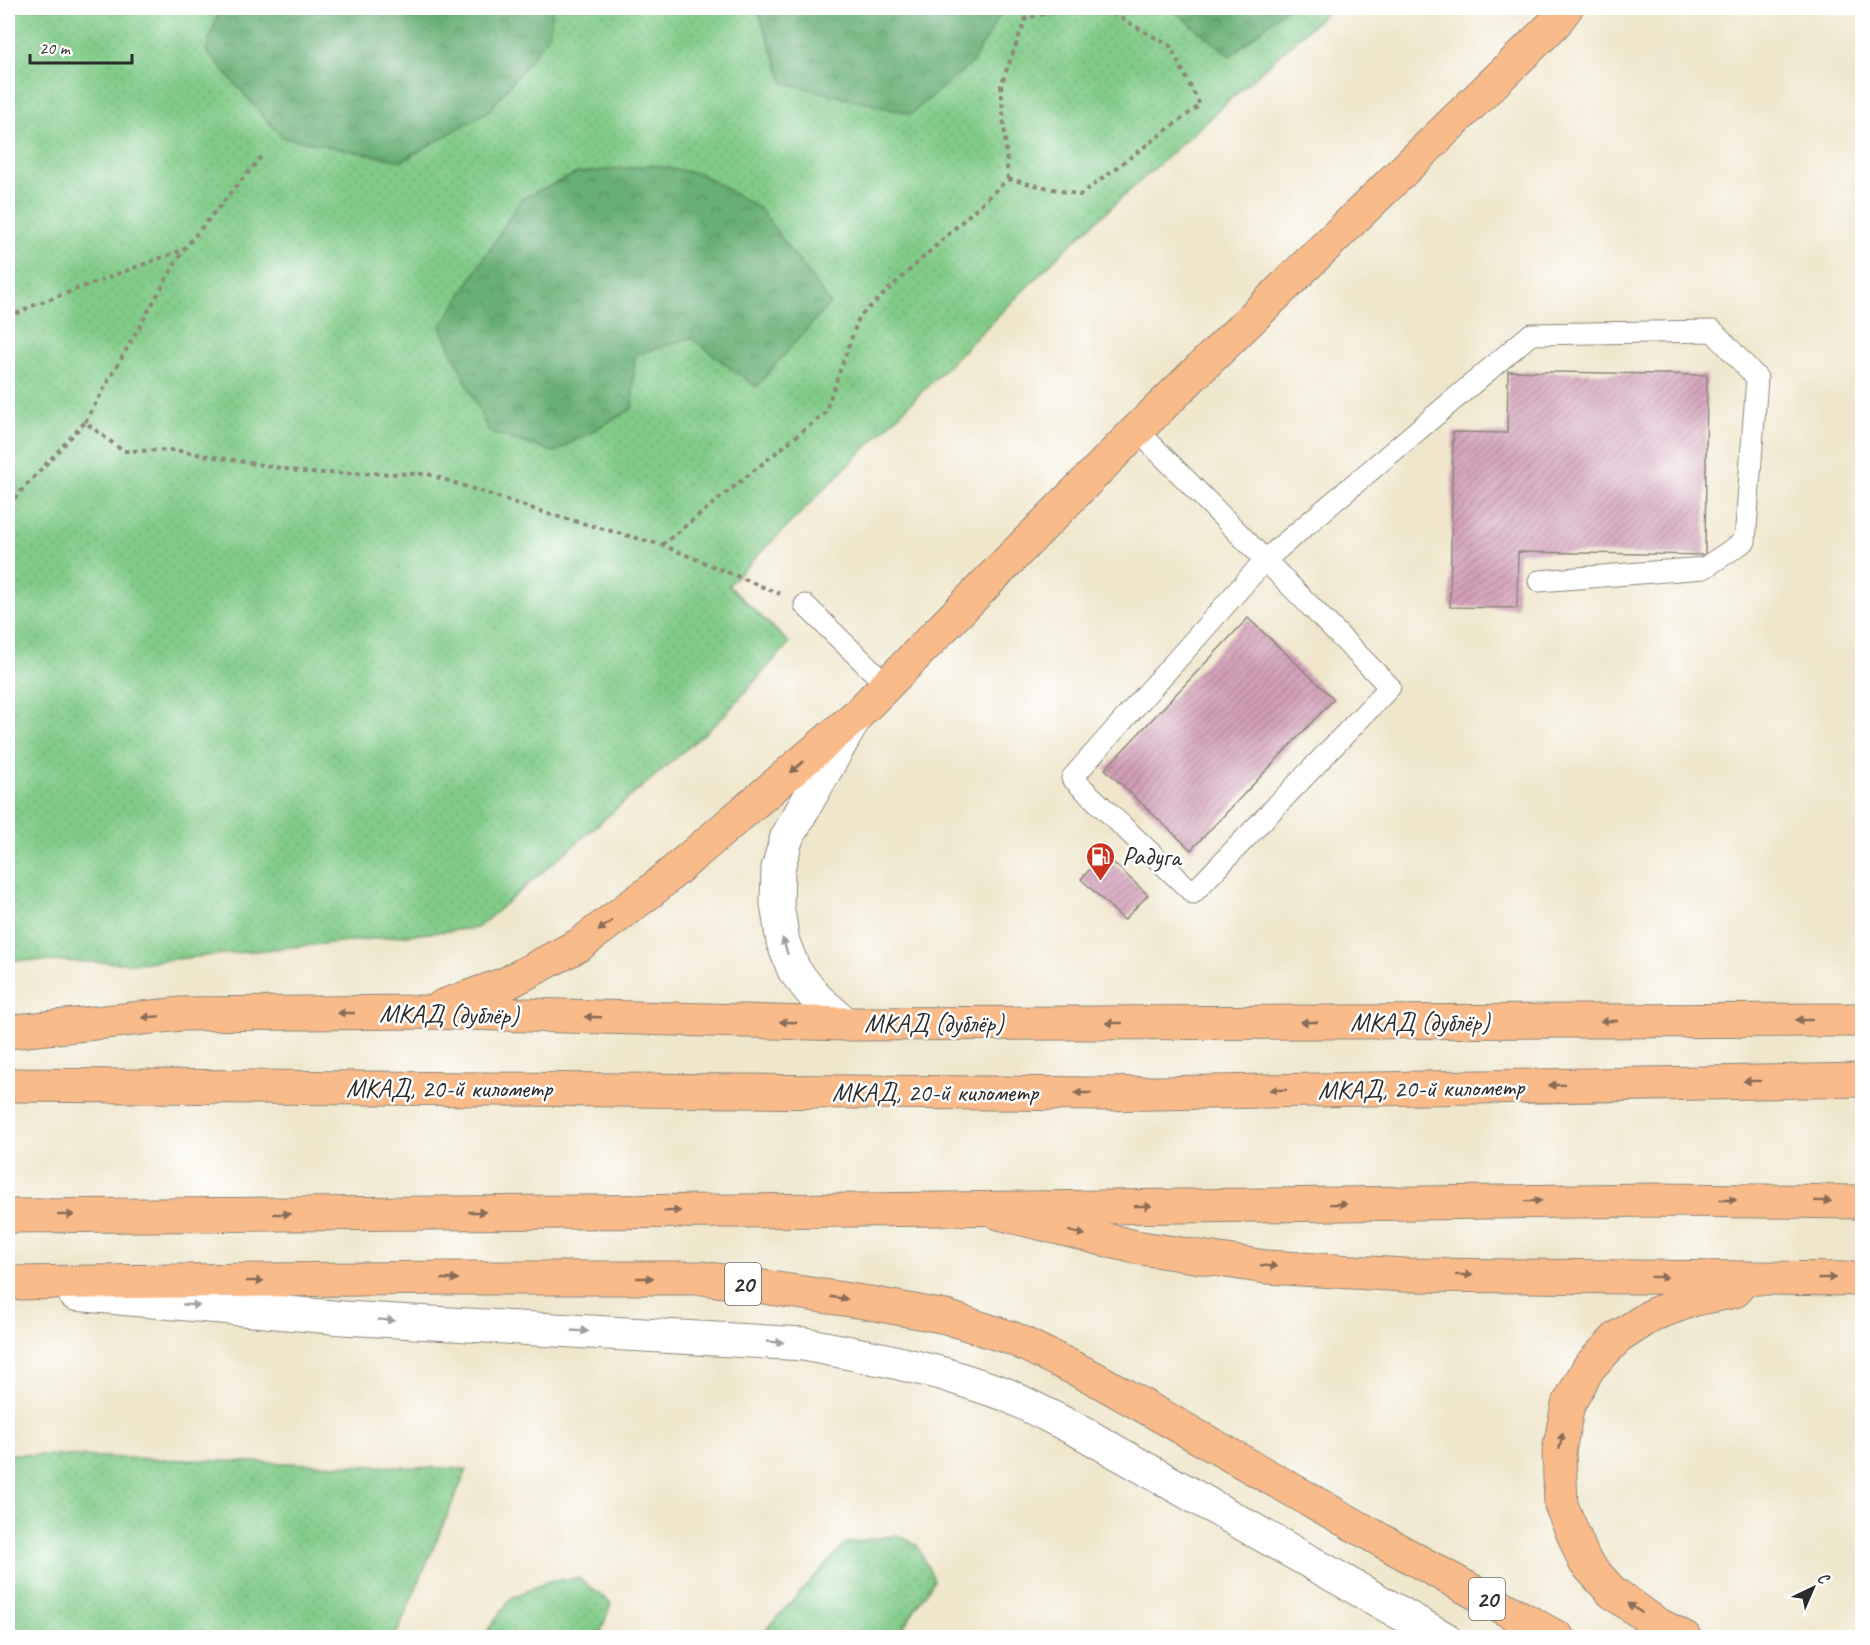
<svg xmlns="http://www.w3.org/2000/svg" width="1870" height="1645" font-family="Caveat,sans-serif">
  <defs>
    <pattern id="grass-dots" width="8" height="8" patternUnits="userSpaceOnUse" patternTransform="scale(1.5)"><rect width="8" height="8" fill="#81cb88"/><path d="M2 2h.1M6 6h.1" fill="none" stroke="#70ae76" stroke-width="1.8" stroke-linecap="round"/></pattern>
    <pattern id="forest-crowns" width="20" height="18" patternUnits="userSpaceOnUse" patternTransform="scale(1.5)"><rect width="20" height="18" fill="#68af74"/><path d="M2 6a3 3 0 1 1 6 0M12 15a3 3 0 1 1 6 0" fill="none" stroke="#568f5f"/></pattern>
    <pattern id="building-hatch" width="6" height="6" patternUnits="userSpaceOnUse" patternTransform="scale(1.5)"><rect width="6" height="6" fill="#d29fb7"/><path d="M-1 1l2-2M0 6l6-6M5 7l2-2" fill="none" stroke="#ab8295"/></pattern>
  </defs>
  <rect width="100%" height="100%" fill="#fff"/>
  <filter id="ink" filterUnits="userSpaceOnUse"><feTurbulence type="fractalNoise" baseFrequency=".0167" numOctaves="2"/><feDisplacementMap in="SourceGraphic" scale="12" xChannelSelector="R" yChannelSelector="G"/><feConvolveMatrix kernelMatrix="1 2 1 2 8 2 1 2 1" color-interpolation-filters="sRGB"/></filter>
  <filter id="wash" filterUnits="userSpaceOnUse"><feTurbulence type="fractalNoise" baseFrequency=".008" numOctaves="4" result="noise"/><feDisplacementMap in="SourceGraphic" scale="24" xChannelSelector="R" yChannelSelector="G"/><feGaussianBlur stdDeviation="1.35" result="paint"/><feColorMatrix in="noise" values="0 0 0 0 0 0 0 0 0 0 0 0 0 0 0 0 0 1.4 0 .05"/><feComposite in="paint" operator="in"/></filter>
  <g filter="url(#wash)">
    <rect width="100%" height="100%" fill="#efe6cb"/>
    <path fill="url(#grass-dots)" stroke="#567b5a" stroke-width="1.5" d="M8 8H1331L1061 253 728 585 789 643 720 720 477 928 137 963 8 960Z
      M8 1454 467 1469 395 1637 8 1638Z
      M897 1535 917 1545 934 1580 897 1637H759L846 1543Z
      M578 1578 611 1603 599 1637H490L488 1630 511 1598 549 1581Z"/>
    <path fill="url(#forest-crowns)" stroke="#4a6d50" stroke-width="1.5" d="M220 8H552L550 34 490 110 402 161 282 137 206 51Z
      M757 8H1004L972 63 911 114 784 83Z
      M1171 8H1287L1230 56Z
      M652 165 701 174 760 209 830 303 756 387 691 338 635 355 632 409 555 452 489 432 441 327 521 199 577 173Z"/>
    <g id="blocks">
      <path fill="url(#building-hatch)" d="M1508 371 1707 375 1705 555 1518 552 1517 608 1450 607 1453 432 1507 433Z
        M1248 618 1334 699 1191 850 1105 769Z
        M1104 854 1148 895 1124 920 1081 879Z"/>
    </g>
  </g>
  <g filter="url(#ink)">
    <use href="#blocks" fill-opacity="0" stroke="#8d887b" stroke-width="1.5"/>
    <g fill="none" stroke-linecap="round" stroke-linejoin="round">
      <defs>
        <path id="service" d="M1137 430 1265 560 1531 334 1713 331 1757 378 1745 541 1704 568 1539 581
          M1265 560 1390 687 1193 893 1072 778Z
          M805 605 887 685"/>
        <path id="tertiary" d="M846 1024 817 999 794 970 783 942 777 904 778 868 787 837 855 718
          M75 1294 343 1318 804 1344 886 1360 944 1374 1005 1394 1081 1432 1444 1638"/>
        <path id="primary" d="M443 1006 505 984 579 945 651 891 857 715 1137 430 1555 23 1566 8
          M8 1032 181 1014 426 1012 846 1024 1862 1020
          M999 1213 1135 1247 1266 1267 1405 1275 1862 1279
          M8 1283 448 1278H703L870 1303 946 1317 1014 1339 1094 1378 1416 1560 1558 1638
          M1685 1638 1657 1624 1612 1592 1585 1562 1561 1505 1559 1451 1568 1405 1589 1367 1617 1338 1654 1314 1695 1299 1735 1291"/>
        <path id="trunk" d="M8 1085 1104 1094 1862 1080
          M8 1216 860 1210 1656 1200 1862 1202"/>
      </defs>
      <use href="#service" stroke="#8d887b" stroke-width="23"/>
      <use href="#tertiary" stroke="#8d887b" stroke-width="35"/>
      <use href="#primary" stroke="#8d887b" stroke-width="35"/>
      <use href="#trunk" stroke="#8d887b" stroke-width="35"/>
      <path stroke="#8d887b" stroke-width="4" stroke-dasharray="4.5 4.5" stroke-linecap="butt" d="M1008 179 1080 195 1200 105 1170 46 1103 8
        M1008 179 1001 85 1026 18 1072 8
        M8 318 32 306 182 250
        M85 422 183 250 261 157
        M8 505 85 422 123 451 174 450 310 473 428 474 549 514 662 545 780 594
        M662 545 825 413 859 317 1008 179"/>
      <use href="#service" stroke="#fff" stroke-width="21"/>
      <use href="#tertiary" stroke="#fff" stroke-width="33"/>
      <use href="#primary" stroke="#fabb8b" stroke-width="33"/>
      <use href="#trunk" stroke="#fabb8b" stroke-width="33"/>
    </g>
    <defs><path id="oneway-solid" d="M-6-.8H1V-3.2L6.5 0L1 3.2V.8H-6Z" transform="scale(1.5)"/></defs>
    <g fill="#886c56">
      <use href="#oneway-solid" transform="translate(797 767) rotate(139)"/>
      <use href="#oneway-solid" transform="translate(605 926) rotate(143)"/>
      <use href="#oneway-solid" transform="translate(346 1013) rotate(180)"/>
      <use href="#oneway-solid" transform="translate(151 1017) rotate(175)"/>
      <use href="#oneway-solid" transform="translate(593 1017) rotate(-178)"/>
      <use href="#oneway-solid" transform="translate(1804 1020) rotate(180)"/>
      <use href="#oneway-solid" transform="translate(1609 1021) rotate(180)"/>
      <use href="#oneway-solid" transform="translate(788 1022) rotate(-178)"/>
      <use href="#oneway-solid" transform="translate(1309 1022) rotate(180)"/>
      <use href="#oneway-solid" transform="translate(1114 1023) rotate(180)"/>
      <use href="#oneway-solid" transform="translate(1752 1081) rotate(179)"/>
      <use href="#oneway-solid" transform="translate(1557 1085) rotate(179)"/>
      <use href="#oneway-solid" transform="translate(1278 1090) rotate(179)"/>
      <use href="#oneway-solid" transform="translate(1083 1093) rotate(-180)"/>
      <use href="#oneway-solid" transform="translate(1728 1200)"/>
      <use href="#oneway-solid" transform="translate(1533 1201) rotate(-1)"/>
      <use href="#oneway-solid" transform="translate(1823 1201) rotate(1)"/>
      <use href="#oneway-solid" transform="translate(1338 1204) rotate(-1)"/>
      <use href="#oneway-solid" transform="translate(1143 1206) rotate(-1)"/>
      <use href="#oneway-solid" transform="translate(672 1211)"/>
      <use href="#oneway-solid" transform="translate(477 1212)"/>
      <use href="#oneway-solid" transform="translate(282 1214)"/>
      <use href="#oneway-solid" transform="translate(66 1215)"/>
      <use href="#oneway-solid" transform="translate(1077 1233) rotate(14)"/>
      <use href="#oneway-solid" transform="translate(1269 1266) rotate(5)"/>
      <use href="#oneway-solid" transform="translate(1464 1275) rotate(1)"/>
      <use href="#oneway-solid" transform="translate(1659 1277) rotate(1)"/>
      <use href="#oneway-solid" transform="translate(645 1278)"/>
      <use href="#oneway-solid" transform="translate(1827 1278)"/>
      <use href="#oneway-solid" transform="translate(450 1279)"/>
      <use href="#oneway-solid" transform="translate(255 1281) rotate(-1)"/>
      <use href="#oneway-solid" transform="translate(839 1298) rotate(8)"/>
      <use href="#oneway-solid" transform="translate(1561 1441) rotate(-78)"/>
      <use href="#oneway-solid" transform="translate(1635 1608) rotate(-145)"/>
    </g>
    <g fill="#a0a0a0">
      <use href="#oneway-solid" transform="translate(785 946) rotate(-108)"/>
      <use href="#oneway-solid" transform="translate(191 1305) rotate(5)"/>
      <use href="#oneway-solid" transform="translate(386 1320) rotate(3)"/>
      <use href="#oneway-solid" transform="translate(580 1331) rotate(3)"/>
      <use href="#oneway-solid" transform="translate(775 1342) rotate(3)"/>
    </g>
  </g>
  <defs>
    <symbol id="fuel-pin" viewBox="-11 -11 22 30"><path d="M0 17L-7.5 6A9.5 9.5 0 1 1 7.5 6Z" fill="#c8321e" stroke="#fff"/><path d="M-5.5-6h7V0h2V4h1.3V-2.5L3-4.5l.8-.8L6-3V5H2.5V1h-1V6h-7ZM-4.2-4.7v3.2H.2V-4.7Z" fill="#fff"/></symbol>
  </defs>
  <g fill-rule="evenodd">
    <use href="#fuel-pin" x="1084" y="840" width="33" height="45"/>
  </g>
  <g text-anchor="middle" stroke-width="5" stroke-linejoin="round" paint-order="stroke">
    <g fill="#fff" stroke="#6b6b6b" stroke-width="1.5">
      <rect x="725" y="1263" width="36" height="42" rx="4.5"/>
      <rect x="1469" y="1578" width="36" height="42" rx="4.5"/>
    </g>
    <g font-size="24" font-weight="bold" fill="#2b2b2b">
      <text x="743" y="1292">20</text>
      <text x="1487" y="1607">20</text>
    </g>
    <g font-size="26" fill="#2b2b2b" stroke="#fff" text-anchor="start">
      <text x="1122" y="865">Радуга</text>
    </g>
    <g font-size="26" fill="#2b2b2b" stroke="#fff">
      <text transform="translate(449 1014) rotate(1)" y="9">МКАД (дублёр)</text>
      <text x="1420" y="1031">МКАД (дублёр)</text>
      <text x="934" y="1032">МКАД (дублёр)</text>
      <text x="449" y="1097">МКАД, 20-й километр</text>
      <text transform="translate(1421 1088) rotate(-1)" y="9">МКАД, 20-й километр</text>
      <text x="935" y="1101">МКАД, 20-й километр</text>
    </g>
  </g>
  <rect width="1870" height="1645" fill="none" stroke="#fff" stroke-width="30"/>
  <g transform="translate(1813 1588) rotate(44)" stroke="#ffffff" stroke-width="4.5" paint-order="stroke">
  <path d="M0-4.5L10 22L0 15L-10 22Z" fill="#2b2b2b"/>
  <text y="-9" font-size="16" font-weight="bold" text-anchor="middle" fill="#2b2b2b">С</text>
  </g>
  <path d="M30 54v9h102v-9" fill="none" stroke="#2b2b2b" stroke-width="3"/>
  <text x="39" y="54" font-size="18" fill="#2b2b2b" stroke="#ffffff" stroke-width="4.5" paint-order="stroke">20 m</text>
</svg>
